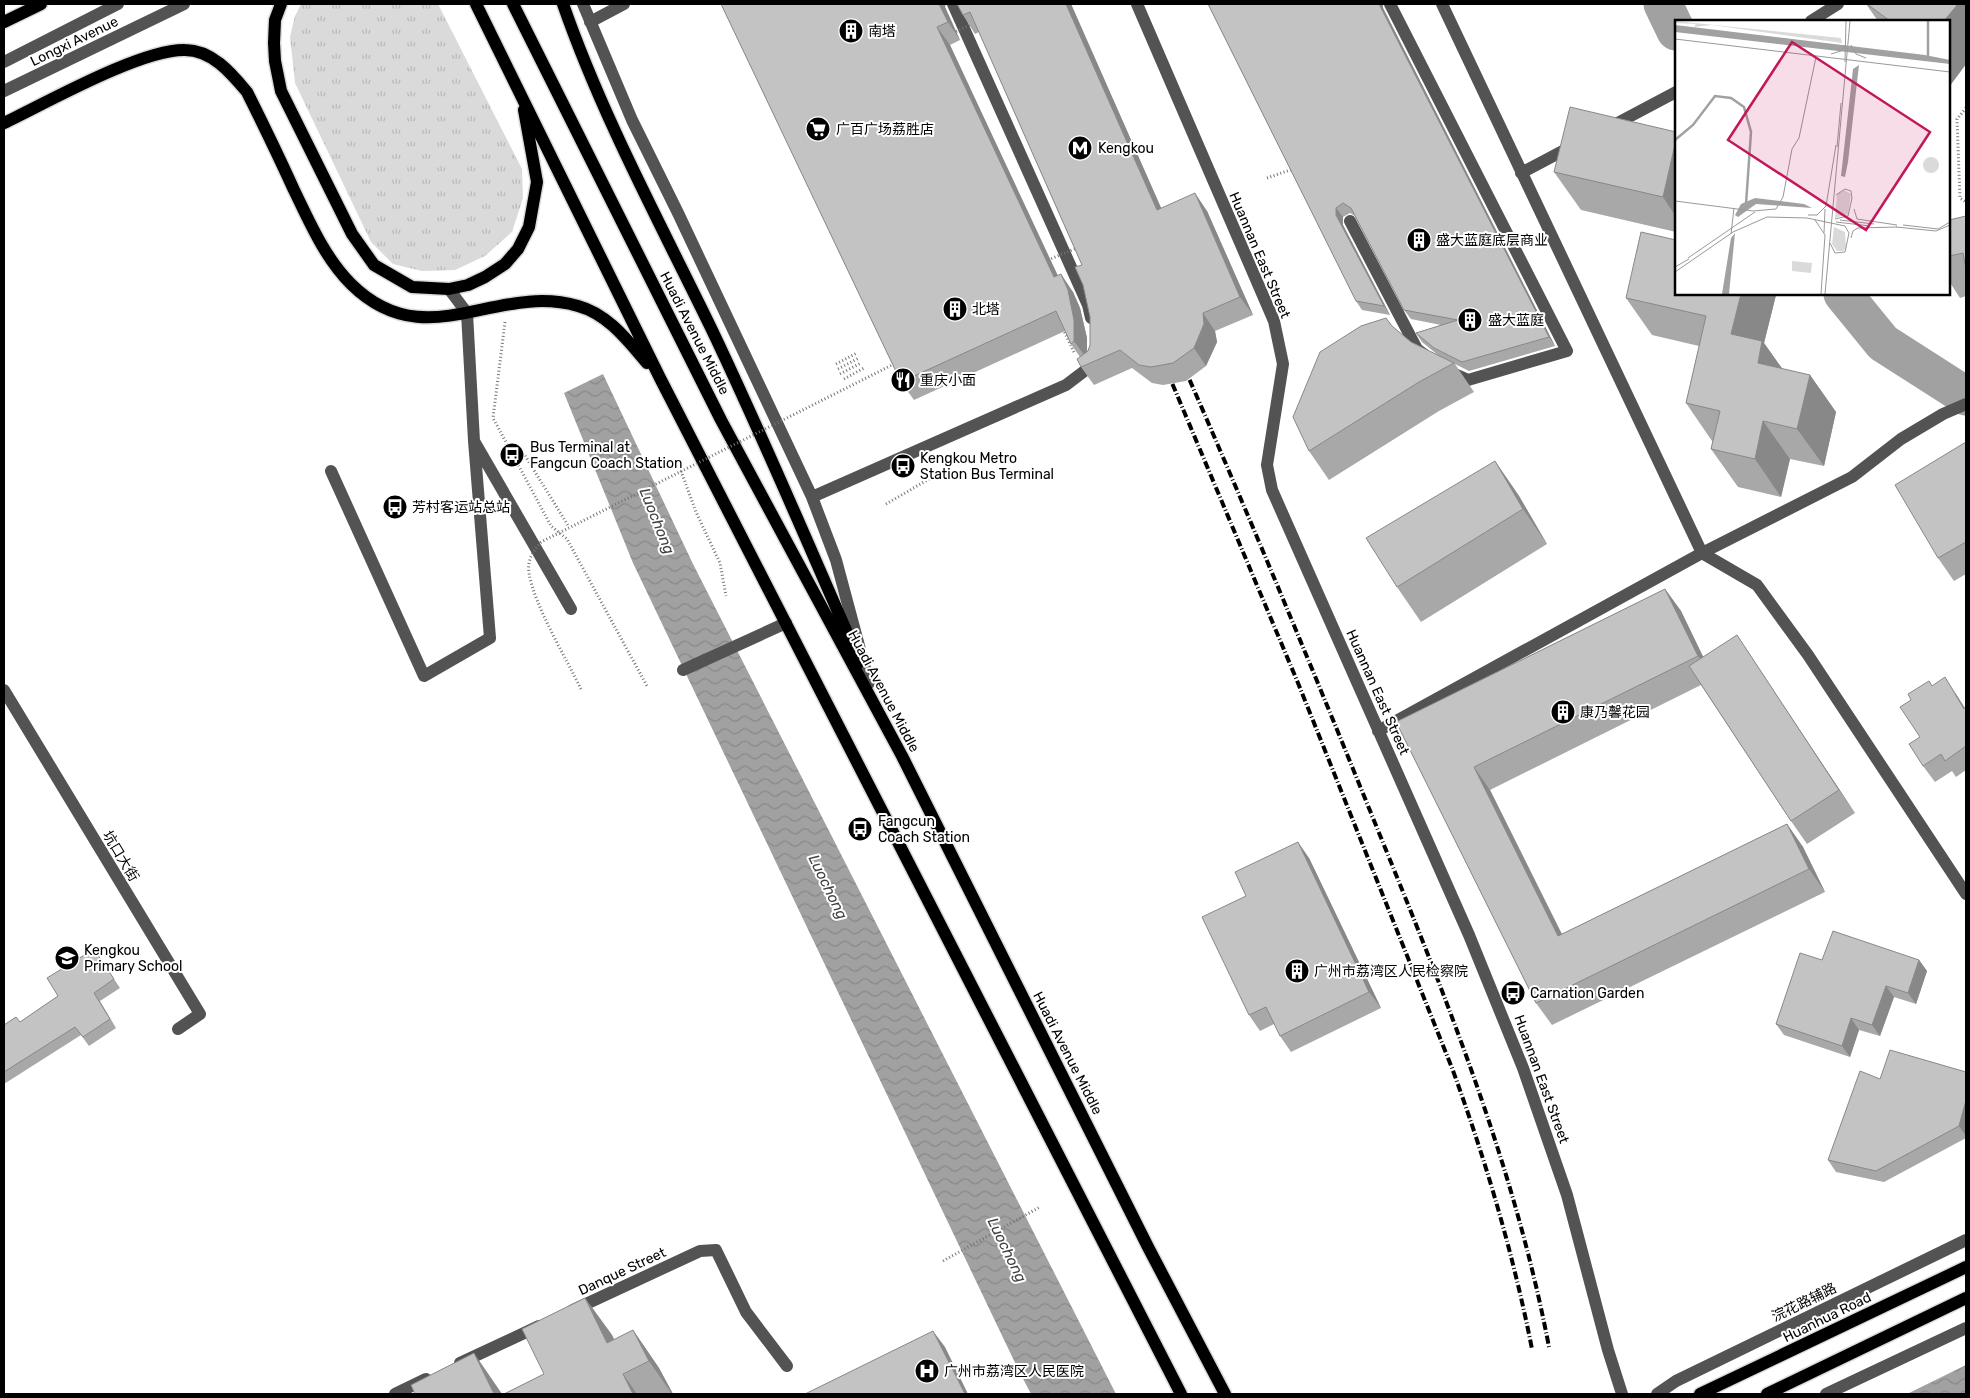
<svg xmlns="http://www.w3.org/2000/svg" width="1970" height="1398" font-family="Rubik,'Noto Sans SC',sans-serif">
  <defs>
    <pattern id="grass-tufts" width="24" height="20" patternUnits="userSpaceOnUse" patternTransform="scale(1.25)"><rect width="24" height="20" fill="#dadada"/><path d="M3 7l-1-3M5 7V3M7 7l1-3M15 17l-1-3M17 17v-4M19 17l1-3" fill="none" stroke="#b9b9b9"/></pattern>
    <pattern id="water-waves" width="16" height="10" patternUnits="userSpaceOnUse" patternTransform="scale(1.25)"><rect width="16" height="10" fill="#a1a1a1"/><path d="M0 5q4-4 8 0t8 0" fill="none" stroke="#898989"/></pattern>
  </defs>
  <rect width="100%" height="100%" fill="#fff"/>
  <path fill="url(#grass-tufts)" d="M301 4H438L522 169 523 198 512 232 485 256 455 270 422 271 393 264 371 242 295 83 290 37 295 16Z"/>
  <path fill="url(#water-waves)" d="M603 374 693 564 1116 1394H1031L1018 1369 633 563 564 393Z
    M1966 1365V1394H1907Z"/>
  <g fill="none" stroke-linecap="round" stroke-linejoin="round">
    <path stroke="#a1a1a1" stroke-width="39" d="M1663 4 1676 31
      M1843 294 1883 343 1966 396"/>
    <defs>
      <path id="major" d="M281 4 275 20 274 43 275 61 281 91 352 234 374 265 412 287 449 289 468 285 485 277 505 264 518 249 529 227 537 182 524 110
        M476 4 660 378 1181 1394
        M513 4 721 420 902 756 1148 1247 1225 1394
        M563 4C602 116 660 223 712 330 764 439 811 551 860 662
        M4 22 41 4
        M4 123C46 103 141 49 185 50 212 50 231 73 247 92 263 124 279 157 294 190 310 223 325 258 351 284 426 358 495 282 578 306 608 314 628 341 647 363
        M1700 1394 1966 1267
        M1767 1394 1966 1298"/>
    </defs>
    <use href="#major" stroke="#dbdbdb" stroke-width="15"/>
    <path stroke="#757575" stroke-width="3" stroke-dasharray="1 2.5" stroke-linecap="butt" d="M1966 108 1957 119 1960 198 1966 202
      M1267 178 1293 169
      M505 322 493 418 551 526 567 539 647 686
      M1063 329 1074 352
      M836 364 857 353
      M838 369 859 358
      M840 374 861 363
      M844 379 864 368
      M512 455 524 454 569 527
      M681 471 696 512 720 563 726 596
      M886 504 929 479
      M943 1261 1040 1207"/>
    <path stroke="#535353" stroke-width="12" d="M583 4 632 120 678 213 812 497 836 560 869 683
      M953 4 1088 305 1091 318
      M1137 4 1274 321 1283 364 1267 465 1272 490 1469 935 1523 1068 1567 1195 1608 1350 1622 1394
      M1390 4 1567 351 1468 380 1450 372
      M1442 4 1702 553 1757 585 1808 655 1966 894
      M1811 21 1838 4
      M590 22 624 4
      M4 62 118 4
      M4 91 184 4
      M1610 127 1676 92
      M1521 173 1574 145
      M1350 221 1417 349 1425 355
      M449 289 467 313 474 441 571 609
      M331 471 424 676 490 638 474 441
      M812 497 1066 385 1095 363V360
      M683 670 786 623
      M4 690 200 1014 178 1029
      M1378 731 1702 553 1852 477 1901 439 1943 414 1966 404
      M573 1310 700 1251 716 1250 746 1312 787 1366
      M460 1363 539 1326
      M395 1394 426 1379
      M1657 1394 1676 1381 1966 1240
      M1826 1394 1966 1328"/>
    <use href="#major" stroke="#000" stroke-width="12"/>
    <path stroke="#000" stroke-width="4" stroke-dasharray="8 2.5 1 2.5" stroke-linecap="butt" d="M1184 367C1250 518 1313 670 1375 823 1445 995 1514 1164 1549 1347
      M1167 371 1298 683 1452 1068C1486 1161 1513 1253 1532 1349"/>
    <path stroke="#757575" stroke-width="3" stroke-dasharray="1 2.5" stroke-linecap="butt" d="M953 33 972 24
      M1048 260 1079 247
      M581 689C566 658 534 605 529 573 527 560 533 551 541 542L896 363"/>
  </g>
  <path fill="#a8a8a8" d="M721 4 945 7 960 40 950 45 1057 276 1073 292 1080 308 1087 338V352L1090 345V317L1082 265 979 32 975 34 963 15 957 4H1071L1161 208 1207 211 1253 315 1215 331 1217 342 1206 366 1186 381 1163 385 1152 383 1132 368 1094 385 1081 367 1080 357 1071 344 1065 331 914 400 901 382Z
    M1208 4H1383V8L1555 346 1469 371 1455 364 1474 392 1439 411 1329 480 1309 451 1386 318 1393 328 1411 342 1439 356 1422 342 1416 333 1441 325 1411 319 1404 310 1355 216 1350 213 1343 217V225L1390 315 1362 310 1356 301Z
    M1866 4H1966V64L1949 87V21H1878Z
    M1676 132V232L1581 210 1554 172Z
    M1966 216V296L1960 298 1949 281V220Z
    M1776 295 1764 343 1782 369 1810 375 1836 412 1824 466 1790 459 1781 497 1738 487 1711 449 1713 441H1712L1686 403 1699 346 1652 335 1626 298Z
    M1966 442V574L1954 581 1938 558Z
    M1495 461 1519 496 1547 544 1421 622 1397 587Z
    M1665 589 1681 611 1703 657 1752 658 1855 813 1807 844 1791 821 1701 685 1490 790 1562 934 1787 824 1803 847 1825 892 1552 1025 1536 1003 1396 722Z
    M1933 686 1956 694 1965 708 1966 707V770L1956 777 1952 771 1935 782 1923 766 1920 737Z
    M1309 858 1381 1008 1291 1052 1280 1036 1274 1024 1260 1031 1249 1015 1246 896Z
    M94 949 120 988 100 1001 116 1028 89 1046 81 1035 4 1084V1025L20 1022 58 996Z
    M1822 960H1919L1927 971 1916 1004 1894 997 1880 1036 1859 1030 1850 1057 1784 1035 1776 1024Z
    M1966 1072V1138L1884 1182 1836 1172 1828 1160 1880 1079Z
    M585 1298 612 1335 614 1340 633 1330 659 1368 673 1394H504L544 1374Z"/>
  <path fill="#888" d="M939 4H946L945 7 960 40 948 22Z
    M1066 4H1071L1170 228 1157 210Z
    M1379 4H1383V8L1555 346 1549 337Z
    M1958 4H1966V64L1949 87V21H1944Z
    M937 27 950 45 1067 295 1054 277Z
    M1676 140V217L1663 197Z
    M1195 193 1207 211 1253 315 1240 297Z
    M1336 208 1343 217V225L1390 315 1384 306 1336 215Z
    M1061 274 1073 292 1080 308 1087 338V359L1074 341Z
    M1741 294H1775L1776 295 1764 343 1789 378 1759 365 1731 334Z
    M1203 313 1215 331 1217 342 1206 366 1194 348Z
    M1810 375 1836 412 1824 466 1797 429Z
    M1763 421 1790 459 1781 497 1755 459Z
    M1495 461 1519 496 1547 544 1523 509Z
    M1665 589 1681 611 1714 679 1698 656Z
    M1737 635 1752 658 1855 813 1839 790Z
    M1945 677 1956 694 1966 710V711Z
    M1474 767 1490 790 1574 959 1558 936Z
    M1787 824 1803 847 1825 892 1809 869Z
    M1298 842 1309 858 1381 1008 1369 992Z
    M1919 960 1927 971 1916 1004 1908 993Z
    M1886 986 1894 997 1880 1036 1872 1025Z
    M1851 1018 1859 1030 1850 1057 1842 1046Z
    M1966 1100V1136L1959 1126Z
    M585 1298 612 1335 629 1371 607 1343Z
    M633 1330 659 1368 673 1394H672L649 1361Z
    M933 1331 945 1347 968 1394H965Z
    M474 1353 500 1391 502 1394H494Z
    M623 1374 637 1394H633Z"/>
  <path fill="#c3c3c3" stroke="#888" d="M721 4H939L948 22 937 27 1054 277 1061 274 1068 290 1074 320V341L1071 344 1056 311 901 382Z
    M957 4H1066L1157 210 1195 193 1240 297 1203 313 1204 324 1194 348 1173 363 1151 367 1139 365 1120 350 1081 367 1077 359 1088 351 1090 345V317L1083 285 1075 267 1082 265 970 12 963 15Z
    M1208 4H1379L1549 337 1462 362 1434 348 1416 333 1458 320 1404 310 1351 208 1343 203 1336 208V215L1384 306 1356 301Z
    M1867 4H1958L1944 21H1890Z
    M1570 107 1676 132V140L1663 197 1554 172Z
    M1966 216V269L1963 253 1949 256V220Z
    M1641 232 1676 240V294H1741L1731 334 1762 341 1758 363 1810 375 1797 429 1763 421 1755 459 1711 449 1720 411 1686 403 1706 316 1626 298Z
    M1386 318 1392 326 1411 342 1454 363 1419 382 1309 451 1293 417 1320 352 1361 326Z
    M1966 442V542L1938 558 1895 485Z
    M1495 461 1523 509 1397 587 1366 538Z
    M1665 589 1698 656 1474 767 1558 936 1787 824 1809 869 1536 1003 1396 722Z
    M1737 635 1839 790 1791 821 1689 666Z
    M1945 677 1964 709 1966 707V746L1945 761 1941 754 1923 766 1909 744 1920 737 1900 707 1911 700 1908 694 1929 681 1932 686Z
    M1298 842 1369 992 1280 1036 1266 1007 1249 1015 1202 917 1246 896 1235 872Z
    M1833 931 1919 960 1908 993 1886 986 1872 1025 1851 1018 1842 1046 1776 1024 1800 953 1822 960Z
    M94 949 114 979 94 993 110 1019 83 1037 75 1027 4 1072V1025L16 1017 20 1022 58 996 47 978Z
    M1890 1050 1966 1072V1100L1959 1126 1876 1171 1828 1160 1860 1071 1880 1079Z
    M585 1298 607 1343 633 1330 649 1361 623 1374 633 1394H504L544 1374 522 1329Z
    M933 1331 965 1394H805Z
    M474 1353 494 1394H415L411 1385Z"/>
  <defs>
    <symbol id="building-disc" viewBox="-11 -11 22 22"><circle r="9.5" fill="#000" stroke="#fff"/><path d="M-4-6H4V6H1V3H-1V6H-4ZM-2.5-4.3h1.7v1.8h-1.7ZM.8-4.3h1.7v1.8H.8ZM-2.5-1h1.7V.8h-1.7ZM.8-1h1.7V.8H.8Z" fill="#fff"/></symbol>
    <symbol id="supermarket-disc" viewBox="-11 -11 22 22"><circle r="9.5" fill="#000" stroke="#fff"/><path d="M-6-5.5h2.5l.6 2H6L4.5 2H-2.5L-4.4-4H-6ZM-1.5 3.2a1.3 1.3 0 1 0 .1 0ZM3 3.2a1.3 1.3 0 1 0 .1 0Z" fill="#fff"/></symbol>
    <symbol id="metro-disc" viewBox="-11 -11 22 22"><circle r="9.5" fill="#000" stroke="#fff"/><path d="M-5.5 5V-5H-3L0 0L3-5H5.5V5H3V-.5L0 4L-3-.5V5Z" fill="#fff"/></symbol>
    <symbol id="restaurant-disc" viewBox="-11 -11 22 22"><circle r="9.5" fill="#000" stroke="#fff"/><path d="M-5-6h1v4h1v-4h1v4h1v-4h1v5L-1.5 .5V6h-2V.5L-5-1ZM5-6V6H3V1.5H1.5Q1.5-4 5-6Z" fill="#fff"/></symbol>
    <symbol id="bus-disc" viewBox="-11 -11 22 22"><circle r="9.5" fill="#000" stroke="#fff"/><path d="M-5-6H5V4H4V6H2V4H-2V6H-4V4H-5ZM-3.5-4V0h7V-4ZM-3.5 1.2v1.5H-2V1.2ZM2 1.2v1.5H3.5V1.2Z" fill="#fff"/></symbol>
    <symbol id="school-disc" viewBox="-11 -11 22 22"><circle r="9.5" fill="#000" stroke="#fff"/><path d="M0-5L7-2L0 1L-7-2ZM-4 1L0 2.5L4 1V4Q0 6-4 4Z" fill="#fff"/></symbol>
    <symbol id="hospital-disc" viewBox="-11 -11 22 22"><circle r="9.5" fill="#000" stroke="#fff"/><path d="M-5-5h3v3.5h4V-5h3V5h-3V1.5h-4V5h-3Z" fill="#fff"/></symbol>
  </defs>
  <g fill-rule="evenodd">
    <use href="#building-disc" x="837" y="17" width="28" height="28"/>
    <use href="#supermarket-disc" x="804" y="115" width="28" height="28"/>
    <use href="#metro-disc" x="1066" y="134" width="28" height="28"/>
    <use href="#building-disc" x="1405" y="226" width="28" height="28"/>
    <use href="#building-disc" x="941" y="295" width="28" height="28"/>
    <use href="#building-disc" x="1456" y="306" width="28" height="28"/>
    <use href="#restaurant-disc" x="889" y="366" width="28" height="28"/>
    <use href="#bus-disc" x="498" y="441" width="28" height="28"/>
    <use href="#bus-disc" x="889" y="452" width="28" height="28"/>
    <use href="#bus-disc" x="381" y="493" width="28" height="28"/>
    <use href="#building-disc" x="1549" y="698" width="28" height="28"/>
    <use href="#bus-disc" x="846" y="815" width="28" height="28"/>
    <use href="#school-disc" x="53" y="944" width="28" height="28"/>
    <use href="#building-disc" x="1283" y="957" width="28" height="28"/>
    <use href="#bus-disc" x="1499" y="979" width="28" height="28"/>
    <use href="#hospital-disc" x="913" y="1357" width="28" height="28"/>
  </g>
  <g text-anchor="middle" stroke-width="4" stroke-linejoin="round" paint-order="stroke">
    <g font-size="14" fill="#000" stroke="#fff" text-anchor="start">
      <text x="868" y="36">南塔</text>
      <text x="836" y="134">广百广场荔胜店</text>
      <text x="1098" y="153">Kengkou</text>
      <text x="1436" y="245">盛大蓝庭底层商业</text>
      <text x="972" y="314">北塔</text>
      <text x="1488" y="325">盛大蓝庭</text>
      <text x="920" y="385">重庆小面</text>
      <text x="530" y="452">Bus Terminal at<tspan x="530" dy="16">Fangcun Coach Station</tspan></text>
      <text x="920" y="463">Kengkou Metro<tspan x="920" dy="16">Station Bus Terminal</tspan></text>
      <text x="412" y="512">芳村客运站总站</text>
      <text x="1580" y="717">康乃馨花园</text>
      <text x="878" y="826">Fangcun<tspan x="878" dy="16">Coach Station</tspan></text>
      <text x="84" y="955">Kengkou<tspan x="84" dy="16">Primary School</tspan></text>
      <text x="1314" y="976">广州市荔湾区人民检察院</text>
      <text x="1530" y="998">Carnation Garden</text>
      <text x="944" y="1376">广州市荔湾区人民医院</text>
    </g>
    <g font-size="14" fill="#000" stroke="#fff">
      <text transform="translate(74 41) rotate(-26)" y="5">Longxi Avenue</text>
      <text transform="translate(1260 255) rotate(67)" y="5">Huannan East Street</text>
      <text transform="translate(695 333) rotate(63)" y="5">Huadi Avenue Middle</text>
      <text transform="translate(884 691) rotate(62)" y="5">Huadi Avenue Middle</text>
      <text transform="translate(1378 692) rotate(66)" y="5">Huannan East Street</text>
      <text transform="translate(121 856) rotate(59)" y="5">坑口大街</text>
      <text transform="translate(1068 1053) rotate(63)" y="5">Huadi Avenue Middle</text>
      <text transform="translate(1542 1079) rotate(70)" y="5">Huannan East Street</text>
      <text transform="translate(622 1271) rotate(-25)" y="5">Danque Street</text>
      <text transform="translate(1804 1302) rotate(-26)" y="5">浣花路辅路</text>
      <text transform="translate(1827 1317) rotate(-26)" y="5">Huanhua Road</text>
    </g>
    <g font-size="15" font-style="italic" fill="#424242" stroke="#fff">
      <text transform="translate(657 521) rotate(68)" y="5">Luochong</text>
      <text transform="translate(828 887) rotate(64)" y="5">Luochong</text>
      <text transform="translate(1007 1250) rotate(64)" y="5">Luochong</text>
    </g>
  </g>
  <g transform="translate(1675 20)">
    <rect width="275" height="275" fill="#fff"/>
    <path d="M169 170 176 174 173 194 160 198 162 174ZM159 207 170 212 171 228 168 231H162L157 224Z" fill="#dadada"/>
    <path d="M0 1 166 18 167 23 37 5 19 7 21 4 0 3Z" fill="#dadada"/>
    <path d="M248 145a8 8 0 1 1 16 0a8 8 0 1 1-16 0ZM117 241 137 243 136 253 117 251Z" fill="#dadada"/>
    <path d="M0 5 250 35 275 40V44L0 12ZM184 45 173 142 170 157 166 156 178 49ZM80 178 129 184 137 188 81 184 63 197 60 195 66 184ZM60 213 54 274H47L56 218Z" fill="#a1a1a1"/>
    <path fill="none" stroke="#a1a1a1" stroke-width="2.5" d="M253 1V39M0 120 18 105 40 76 56 78 69 87 76 112 71 184"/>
    <path fill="none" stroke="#999" stroke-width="1" d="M0 19 275 52M176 25 181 34 191 38M156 34 166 31 170 25M170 42 171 1M162 127 166 83M0 181 78 191 101 189 108 177 117 129 124 118 141 37M179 189 182 199 222 205M133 195H142L151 186 161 125M160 199 173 196 177 178 176 171 170 169 161 175M140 200 150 215 146 274M165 200 199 204M161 202 195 206M228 205 263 209 275 202M221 207 261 211 275 205M149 213 150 189M56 214 59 188M176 218 178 211 183 208 222 207M13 238 80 192M0 247 14 239M0 252 58 212 92 197 132 198 170 206 174 213 170 232 160 233 155 223M150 274 175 1"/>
    <path fill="#c2185b" fill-opacity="0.15" stroke="#c2185b" stroke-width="2.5" d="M117 22 255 112 191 210 53 120Z"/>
    <rect width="275" height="275" fill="none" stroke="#000" stroke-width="2.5"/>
  </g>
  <rect width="1970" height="1398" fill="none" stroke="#000000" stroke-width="10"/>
</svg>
